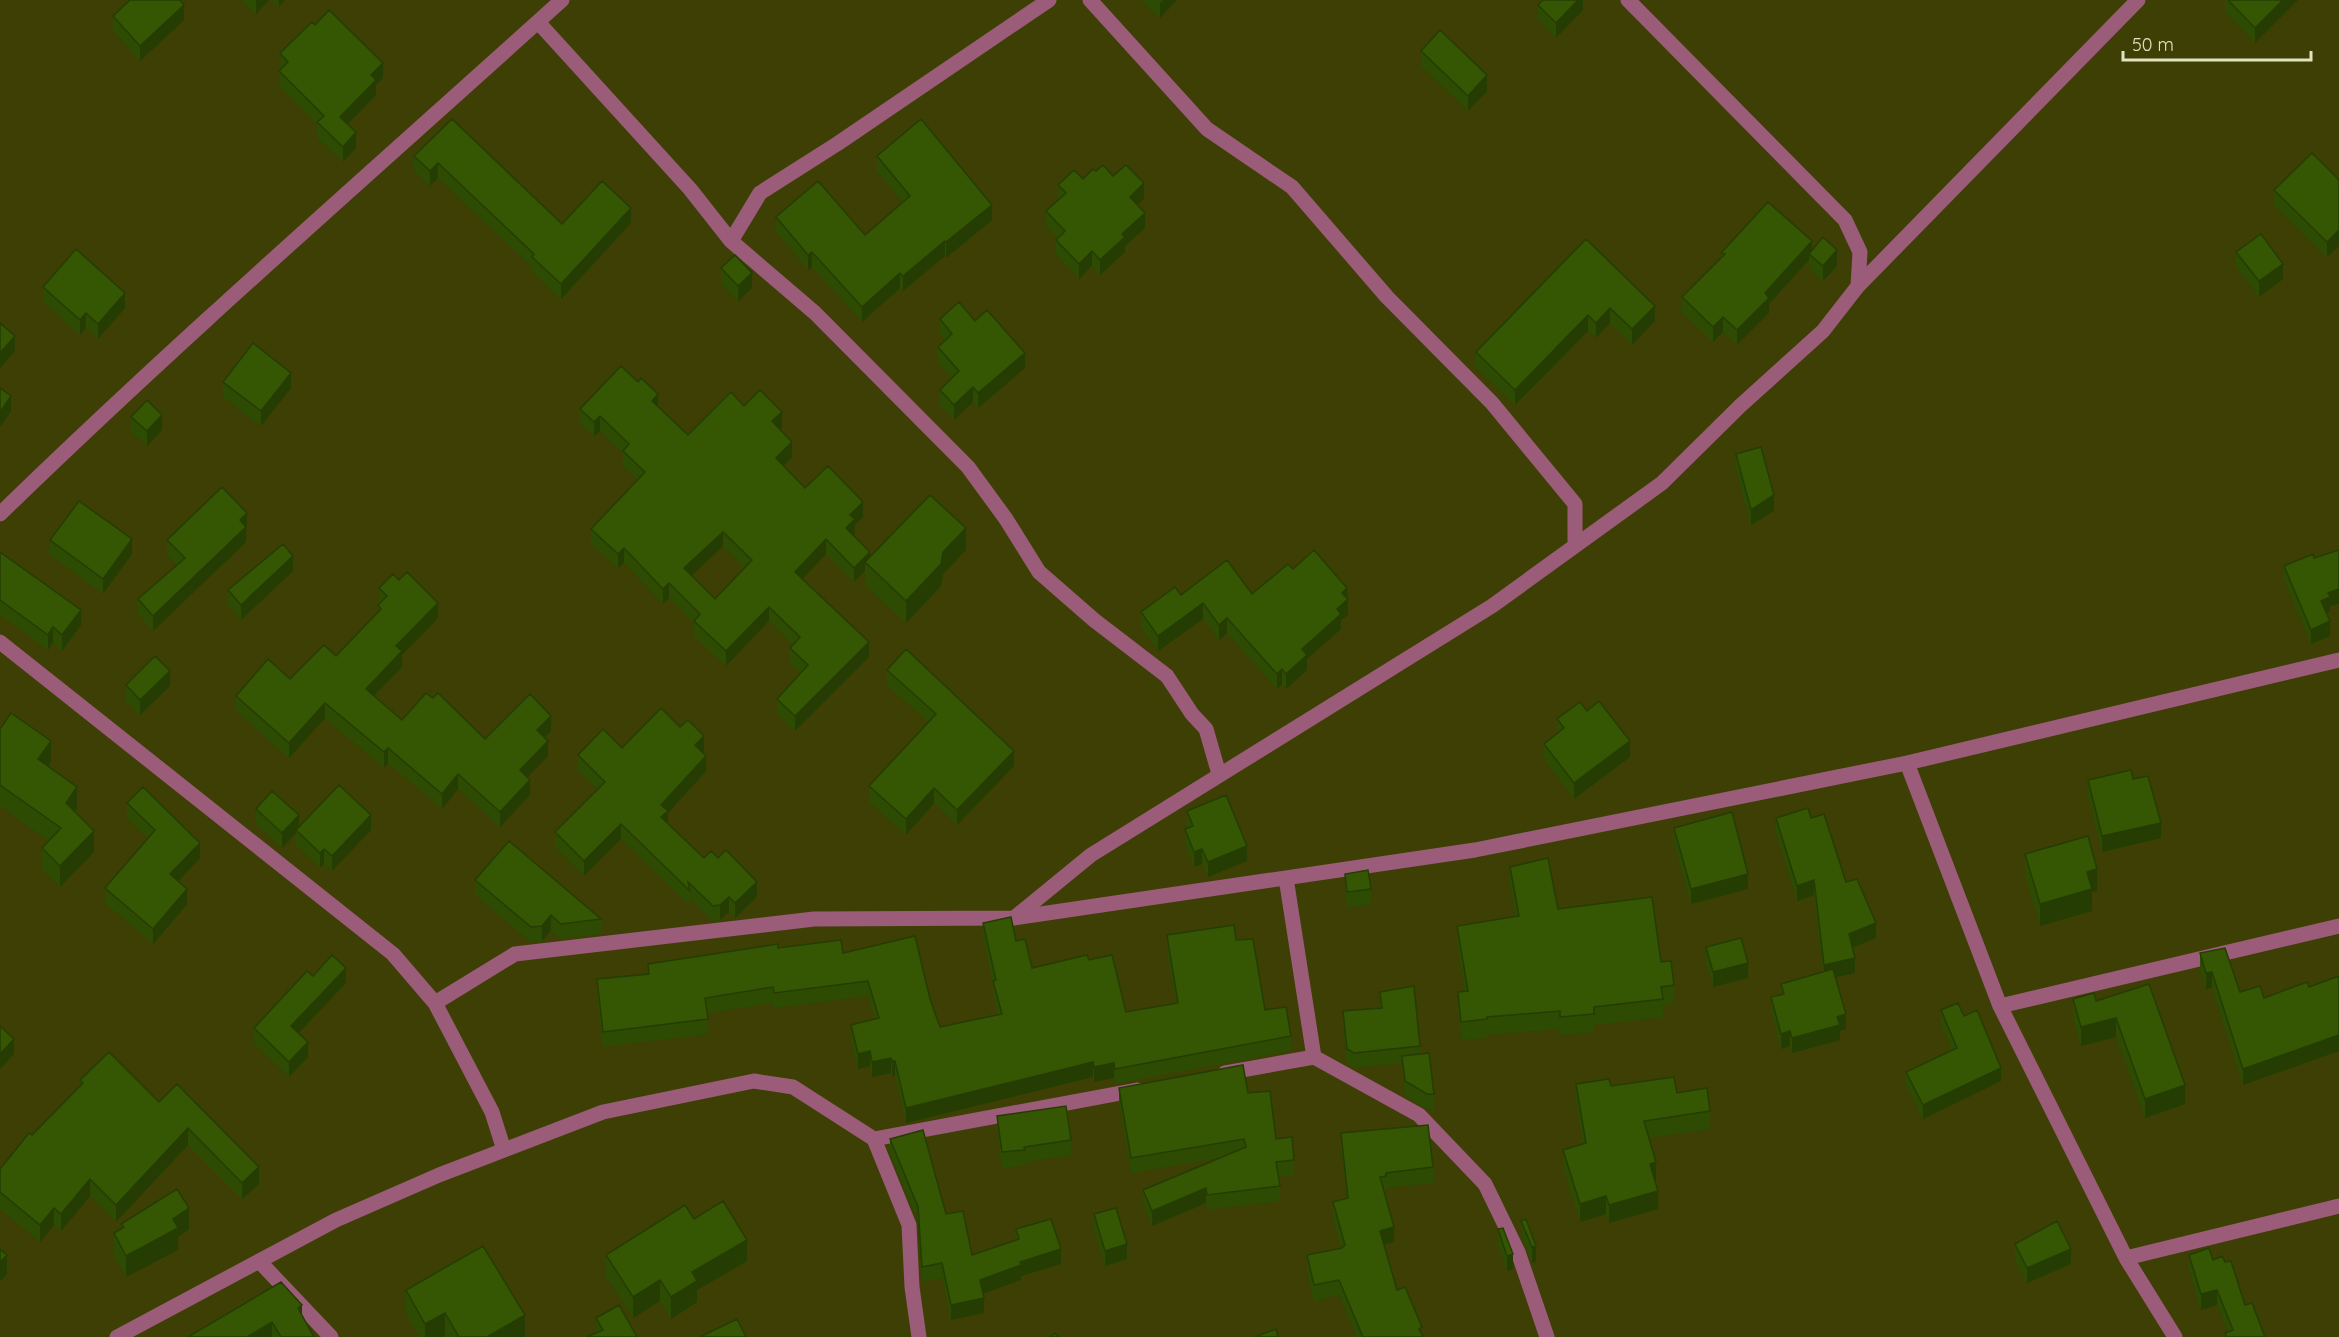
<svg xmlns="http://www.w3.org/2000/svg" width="2339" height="1337" font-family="Quicksand,sans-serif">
  <rect width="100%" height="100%" fill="#3d3f04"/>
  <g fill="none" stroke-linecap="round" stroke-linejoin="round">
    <path stroke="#9b5c79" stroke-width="15" d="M1090 0 1207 129 1292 187 1387 297 1492 403 1575 504V546
      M538 22 690 189 731 241 815 313 968 467 1006 519 1039 572 1094 620 1167 676 1192 714 1206 729 1219 774
      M731 241 760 193 837 144 1049 0
      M1858 286 2138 0
      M0 514C182 337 374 170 562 0
      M0 642 393 954 435 1003 492 1112 504 1150
      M1907 763 2339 660
      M1014 918 1091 855 1492 606 1662 483 1740 406 1823 331 1858 286 1860 252 1845 220 1628 0
      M435 1003 515 954 814 919 1014 918 1475 850 1907 763 2000 1006 2126 1258 2175 1337
      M2000 1006 2339 926
      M1314 1057 1419 1115 1485 1184 1518 1252 1547 1337
      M1225 1073 1314 1057 1286 878
      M874 1139 1137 1090
      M2126 1258 2339 1206
      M259 1261 331 1337
      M117 1337 336 1220 439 1175 603 1112 754 1081 793 1087 874 1139 909 1225 912 1287 919 1337"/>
  </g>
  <path fill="#2e4b03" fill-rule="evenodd" d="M241 0H269L256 14Z
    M272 0H285L279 7Z
    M1144 0H1177L1160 18 1144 3Z
    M1583 0V10L1556 38 1538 20V5Z
    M2225 0H2298L2255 43 2225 12Z
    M113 16 184 20 140 61 113 31Z
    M1421 51 1487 91 1468 111 1421 66Z
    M280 53 383 78 376 85V95L348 124 356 148 343 162 317 138V124L279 86V71L281 69Z
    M452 119 562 224 631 223 561 299 532 272V267L438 178 430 186 414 171V156Z
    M877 156 992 220 946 258 945 256 903 291 900 288 862 322 812 267 808 270 776 232V217L865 235 903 203 877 171Z
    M1096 171 1113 176 1144 199 1137 205 1145 228 1125 246V252L1100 275 1092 266 1079 279 1056 255V240L1058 238 1046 226V211L1058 200V185L1083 179Z
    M2339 180 2327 257 2274 205V190Z
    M1586 239 1655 321 1632 345 1610 323 1596 338 1588 331 1515 405 1476 367V352Z
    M1812 250 1837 266 1823 281 1809 269V260L1769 304V313L1737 345 1723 332 1713 342 1682 313V297L1721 258V253Z
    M2236 252 2283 279 2259 297 2236 267Z
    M721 268 752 288 738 302 721 284Z
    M43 287 125 308 98 339 86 328 80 335 43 302Z
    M940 319 975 321 1025 368 978 408 973 402 954 420 940 405V390L952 378 938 362V347L945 341 940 334Z
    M223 382 291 388 261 426 223 397Z
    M744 406 782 427 779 429 792 457 783 466 805 488 863 517 855 525V534L854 535 870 557 966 550 943 574 941 586 906 623 865 585V571L854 582 826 554 802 579 869 657 795 731 777 714V699L801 673 790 663V648L793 645 769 621 726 666 694 636V623L669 598 663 604 624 563 618 569 591 544V529L638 480 623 466V453L600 431 594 437 580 424V409L658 407 688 435ZM723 546 744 568 715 599 692 576Z
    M131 417 162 430 147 446 131 432Z
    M1736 454 1774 511 1751 525 1736 469Z
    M246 529V542L153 631 138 614V599L177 565 167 555V540L247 529Z
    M50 540 132 554 103 594 50 555Z
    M0 552 81 625 62 651 53 642 48 650 0 615Z
    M2284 566 2330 606V611L2327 613 2330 636 2311 644 2284 580Z
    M1293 569 1347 599 1348 615 1341 620V629L1307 659V670L1286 689 1282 684 1277 689 1227 633 1219 640 1203 619 1158 651 1141 627V612L1181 595 1252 594Z
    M293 571 241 620 228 605V590Z
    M379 588 438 618 402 655V667L374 696 402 720 485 739 551 731 545 737 548 756 527 777 530 795 500 827 458 789 442 809 388 763 384 768 325 718 289 758 236 711V696L290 679 336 656 378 613V605L379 603Z
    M887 670 1014 766 957 825 934 803 906 835 869 802V786L928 722 887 685Z
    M126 685 170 686 140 715 126 701Z
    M1587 711 1630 757 1574 799 1544 759V744L1557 733V719Z
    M0 729 51 762 48 766 77 808 75 812 94 852 60 887 42 869V848L49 841 0 806Z
    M622 748 704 751 702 752 706 771 668 813V823L704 858 757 897 735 918 729 912 720 920 713 921 690 898V906L621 839 584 876 555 847V832L598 790 578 770V755Z
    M2088 780 2161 838 2102 852 2088 795Z
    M127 803 200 858 178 881 187 904 153 944 105 903V888L148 838 127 818Z
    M256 809 299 827 371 830 332 871 324 864 320 868 296 845V833L282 848 256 824Z
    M1187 811 1247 861 1208 877 1202 864 1194 867 1185 844V829L1187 828Z
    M1776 818H1811L1876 938 1852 948 1855 973 1836 978 1846 1029 1840 1031V1040L1792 1053 1790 1046 1781 1049 1771 1012V997L1781 994V984L1823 972 1814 895 1797 901 1776 833Z
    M1674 828 1748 889 1691 904 1674 843Z
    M2025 854 2097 891 2092 892V911L2040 926 2025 876Z
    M1510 867 1558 909 1661 962 1674 985V1003L1663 1005V1017L1594 1025V1032L1560 1035V1029L1487 1035V1038L1461 1040 1458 1010V992L1465 991 1457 944V926L1516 917 1510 885Z
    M1345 874 1371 889V904L1347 907 1345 889Z
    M475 880 601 919V934L561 939 551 930 542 941 531 942 475 895Z
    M983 923 1016 941 1032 968 1089 960 1126 1012 1176 1003 1167 951V935L1236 940 1265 1010 1291 1036V1051L1115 1084 1114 1078 1094 1082 1093 1077 906 1123 895 1076H892L891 1073 872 1077 870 1066 858 1069 851 1040V1025L875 1019 868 996 774 1008 773 1003 707 1013 708 1034 603 1047 597 994V979L648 974V964L778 948 843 953 930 999 940 1027 998 1014 993 996V983L983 938Z
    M1706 947 1748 978 1713 987 1706 962Z
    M2200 953 2240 992 2264 998 2309 987 2339 976V1051L2243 1085 2212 988 2206 989 2200 969Z
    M313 976 346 983 299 1033 308 1057 289 1077 254 1043V1028Z
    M2149 984 2185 1104 2145 1118 2116 1037 2081 1046 2073 1018V999L2096 1001Z
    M1380 992 1420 1046V1054L1434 1094V1109H1427L1405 1096 1402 1063 1354 1068 1347 1064 1343 1027V1011L1380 1008Z
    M1941 1010 2001 1081 1923 1119 1906 1086V1072L1952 1050 1941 1024Z
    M80 1080 159 1102 259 1184 242 1199 188 1145 116 1222 90 1196 61 1231 54 1225 40 1242 0 1209V1169L80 1087Z
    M1576 1084 1611 1086 1677 1093 1710 1111V1129L1649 1138 1656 1180 1655 1181 1658 1209 1609 1223 1606 1214 1580 1222 1563 1168V1150L1583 1144 1576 1102Z
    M1119 1088 1248 1093 1276 1139 1294 1160V1175L1278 1177 1280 1186V1201L1207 1210 1206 1203 1152 1226 1143 1205V1190L1220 1158 1131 1173 1119 1103Z
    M997 1116 1071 1140V1155L1025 1162V1165L1002 1168 997 1131Z
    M1341 1133 1433 1167V1183L1386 1188V1191L1384 1192 1394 1242 1384 1245 1397 1290 1423 1337H1357L1339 1295 1314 1301 1307 1270V1255L1341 1248 1333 1218V1202L1347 1199 1341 1149Z
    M890 1139 946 1214 972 1255 1016 1240V1229L1061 1264 1021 1276V1280L983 1294 984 1313 951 1320 942 1278 922 1282 918 1222 890 1154Z
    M1094 1214 1127 1259 1105 1266 1094 1230Z
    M694 1219 747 1261 697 1290V1302L671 1319 660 1301 633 1318 606 1276V1255Z
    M1526 1219 1536 1261 1532 1263 1521 1236V1221Z
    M121 1224 189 1229 178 1237V1250L126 1277 114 1255V1233L121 1229Z
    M1498 1229 1513 1269 1507 1271 1498 1245Z
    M2015 1244 2071 1264 2027 1283 2015 1259Z
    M2189 1255 2225 1262 2245 1305 2265 1337H2225V1333L2228 1332 2217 1305 2201 1310 2189 1270Z
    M406 1290 525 1337H446L445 1335 442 1337H420L406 1313Z
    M302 1316 314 1337H188Z
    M596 1318 637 1337 596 1333Z"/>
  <path fill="#253d02" d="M256 0H269L256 14Z
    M279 0H285L279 7Z
    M1163 0H1177L1160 18V3Z
    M1578 0H1583V10L1556 38V23Z
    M2283 0H2298L2255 43V28Z
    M184 5V20L140 61V46Z
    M383 63V78L376 85V95L340 132V117L371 75Z
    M1487 75V91L1468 111V96Z
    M356 132V148L343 162V147Z
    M438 163V178L430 186V171Z
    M1144 183V199L1130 212V197Z
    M992 205V220L946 258V242Z
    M631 208V223L561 299V284Z
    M1145 213V228L1125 246V252L1100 275V260L1122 234Z
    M2339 230V246L2327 257V242Z
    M945 241V256L903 291V276Z
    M1812 241V256L1809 254V260L1769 304V313L1737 345V330L1765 293Z
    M1837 250V266L1823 281V266Z
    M1092 251V266L1079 279V264Z
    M812 252V267L808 270V255Z
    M2283 264V279L2259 297V281Z
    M752 273V288L738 302V286Z
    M900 273V288L862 322V307Z
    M125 293V308L98 339V324Z
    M1655 306V321L1632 345V329Z
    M1610 308V323L1596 338V323Z
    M86 313V328L80 335V320Z
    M1588 315V331L1515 405V390Z
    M1723 317V332L1713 342V327Z
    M15 336V351L0 368V353Z
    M1025 353V368L978 408V393Z
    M291 373V388L261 426V411Z
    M973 387V402L954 420V405Z
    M658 394V409L652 401Z
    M11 396V411L0 427V412Z
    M782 412V427L772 436V421Z
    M162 415V430L147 446V431Z
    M600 416V431L594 437V422Z
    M792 442V457L776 473V458Z
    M1774 495V511L1751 525V510Z
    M863 502V517L855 525V534L846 542V528L850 515Z
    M247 513 246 542 153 631V616Z
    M966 528V550L943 574 941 586 906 623V601L943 552Z
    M723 532V546L684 583V568Z
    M132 539V554L103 594V579Z
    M826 539V554L795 587V572Z
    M624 548V563L618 569V554Z
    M870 552V567L865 562V571L854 582V568Z
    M293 556V571L241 620V605Z
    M669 583V598L663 604V589Z
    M1347 588 1348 615 1341 620V629L1307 659V670L1286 689V674L1302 649 1337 609 1342 593Z
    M2339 589V604L2330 606V611L2321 615V601L2328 593Z
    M438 603V618L402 655V667L366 704V689L396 646Z
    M1203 603V619L1158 651V636Z
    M769 607V621L726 666V651Z
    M81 610V625L62 651V635Z
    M1227 618V633L1219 640V625Z
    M2330 621V636L2311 644V630Z
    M53 627V642L48 650V635Z
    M869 642V657L795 731V716Z
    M1282 669V684L1277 689V674Z
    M170 671V686L140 715V700Z
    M325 703V718L289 758V743Z
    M551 716V731L537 745V730Z
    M704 736V751L695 760V745Z
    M51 741V762L38 780V759Z
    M548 741V756L520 785V770Z
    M1630 741V757L1574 799V783Z
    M388 748V763L384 768V752Z
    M1014 751V766L957 825V810Z
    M706 756V771L668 813V826L661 833V805Z
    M458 774V789L442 809V794Z
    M530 780V795L500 827V812Z
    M77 787V808L66 824V803Z
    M934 788V803L906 835V819Z
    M299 815V830H296V833L282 848V833Z
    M371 815V830L332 871V856Z
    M2161 823V838L2102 852V836Z
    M621 824V839L584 876V861Z
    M94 831V852L60 887V866Z
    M200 843V858L170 890V874Z
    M1247 846V861L1208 877V862Z
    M324 849V864L320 868V853Z
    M1202 849V864L1194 867V852Z
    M2097 869V891L2092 892V911L2040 926V904L2087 872Z
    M1748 874V889L1691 904V889Z
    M1814 880V895L1797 901V886Z
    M757 882V897L735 918V903Z
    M187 889V904L153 944V929Z
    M729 897V912L720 920V905Z
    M551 915V930L542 941V926Z
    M1876 923V938L1849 949V934Z
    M1855 958V973L1824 980V965Z
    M1748 963V978L1713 987V972Z
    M346 968V983L291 1041V1026Z
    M2212 972V988L2206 989V973Z
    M1846 1014V1029L1840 1031V1040L1792 1053V1038L1837 1017Z
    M2116 1018V1037L2081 1046V1027Z
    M1790 1031V1046L1781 1049V1034Z
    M2339 1035V1051L2243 1085V1069Z
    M14 1039V1054L0 1069V1054Z
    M308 1042V1057L289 1077V1062Z
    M870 1051V1066L858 1069V1054Z
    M891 1058V1073L872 1077V1062Z
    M892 1061H895V1076H892Z
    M1093 1062V1077L906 1123V1108Z
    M1114 1063V1078L1094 1082V1067Z
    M2001 1068V1081L1923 1119V1105Z
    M2185 1085V1104L2145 1118V1099Z
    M188 1128V1145L116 1222V1205Z
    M1656 1162V1180L1650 1182V1164Z
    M259 1167V1184L242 1199V1183Z
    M90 1179V1196L61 1231V1214Z
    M1206 1188V1203L1152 1226V1211Z
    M1658 1191V1209L1609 1223V1205Z
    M1606 1196V1214L1580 1222V1204Z
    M54 1208V1225L40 1242V1225Z
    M189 1208V1229L178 1237V1250L126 1277V1256L173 1219Z
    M1394 1227V1242L1380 1246V1231Z
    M747 1240V1261L697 1290V1302L671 1319V1297L692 1272Z
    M1127 1244V1259L1105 1266V1251Z
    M1536 1246V1261L1532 1263V1247Z
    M1061 1249V1264L1021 1276V1280L980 1295V1280L1020 1262Z
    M2071 1249V1264L2027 1283V1268Z
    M1513 1254V1269L1507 1271V1256Z
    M7 1255V1274L0 1281V1262Z
    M660 1280V1301L633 1318V1297Z
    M2217 1290V1305L2201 1310V1294Z
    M984 1298V1313L951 1320V1305Z
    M302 1305V1321L298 1308Z
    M445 1313V1335L442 1337H425V1324Z
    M525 1315V1337H487Z
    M272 1322V1337H247Z"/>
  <path fill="#355703" stroke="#253d02" stroke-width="1.5" fill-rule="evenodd" d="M130 0H180L184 5 140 46 113 16Z
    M1543 0H1578L1556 23 1538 5Z
    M2228 0H2283L2255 28Z
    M329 10 383 63 371 75 376 80 340 117 356 132 343 147 317 122 324 116 279 71 288 62 280 53 312 22 315 25Z
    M1440 30 1487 75 1468 96 1421 51Z
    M452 119 562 224 602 181 631 208 561 284 532 257 534 254 438 163 430 171 414 156Z
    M921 119 992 205 946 242 945 241 903 276 900 273 862 307 812 252 808 255 776 217 818 181 865 235 910 196 877 156Z
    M2312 153 2339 180V230L2327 242 2274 190Z
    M1103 165 1113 176 1126 165 1144 183 1130 197 1145 213 1122 234 1125 237 1100 260 1092 251 1079 264 1056 240 1065 231 1046 211 1066 193 1058 185 1074 170 1083 179 1093 169 1096 171Z
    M1768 202 1812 241 1765 293 1769 298 1737 330 1723 317 1713 327 1682 297 1725 254 1721 253Z
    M2261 234 2283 264 2259 281 2236 252Z
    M1823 237 1837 250 1823 266 1809 254Z
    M1586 239 1655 306 1632 329 1610 308 1596 323 1588 315 1515 390 1476 352Z
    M76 249 125 293 98 324 86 313 80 320 43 287Z
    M735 255 752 273 738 286 721 268Z
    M959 302 975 321 987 310 1025 353 978 393 973 387 954 405 940 390 959 371 938 347 952 334 940 319Z
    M0 323 15 336 0 353Z
    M253 343 291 373 261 411 223 382Z
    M621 366 638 382 641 378 658 394 652 401 688 435 731 392 744 406 760 390 782 412 772 421 792 442 776 458 805 488 828 466 863 502 850 515 855 519 846 528 870 552 854 568 826 539 795 572 869 642 795 716 777 699 808 665 790 648 800 637 769 607 726 651 694 621 700 614 669 583 663 589 624 548 618 554 591 529 645 472 623 451 629 444 600 416 594 422 580 409ZM723 532 752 560 715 599 684 568Z
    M0 388 11 396 0 412Z
    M147 400 162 415 147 431 131 417Z
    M1761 447 1774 495 1751 510 1736 454Z
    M222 487 247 513 240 520 246 527 153 616 138 599 185 558 167 540Z
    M930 495 966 528 943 552 941 564 906 601 865 562Z
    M79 501 132 539 103 579 50 540Z
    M283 544 293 556 241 605 228 590Z
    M1314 550 1347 588 1342 593 1348 599 1337 609 1341 614 1302 649 1307 655 1286 674 1282 669 1277 674 1227 618 1219 625 1203 603 1158 636 1141 612 1175 587 1181 595 1227 560 1252 594 1288 564 1293 569Z
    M2339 550V589L2328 593 2330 597 2321 601 2330 621 2311 630 2284 566 2313 554 2314 558Z
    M0 552 81 610 62 635 53 627 48 635 0 600Z
    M407 572 438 603 396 646 402 651 366 689 402 720 426 693 433 698 438 693 485 739 530 694 551 716 537 730 548 741 520 770 530 780 500 812 458 774 442 794 388 748 384 752 325 703 289 743 236 696 268 659 290 679 324 645 336 656 381 609 378 605 387 596 379 588 393 574 399 580Z
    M906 649 1014 751 957 810 934 788 906 819 869 786 936 714 887 670Z
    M155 656 170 671 140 700 126 685Z
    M1599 701 1630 741 1574 783 1544 744 1564 728 1557 719 1580 702 1587 711Z
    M661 708 680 727 688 720 704 736 695 745 706 756 661 805 668 811 661 817 704 858 711 851 718 858 726 850 757 882 735 903 729 897 720 905 713 906 688 882 690 891 621 824 584 861 555 832 605 782 578 755 603 729 622 748Z
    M11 713 51 741 38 759 77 787 66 803 94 831 60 866 42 848 61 828 0 785V729Z
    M2131 770 2133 779 2148 776 2161 823 2102 836 2088 780Z
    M339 785 371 815 332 856 324 849 320 853 296 830Z
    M143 787 200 843 170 874 187 889 153 929 105 888 155 830 127 803Z
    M272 791 299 815 282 833 256 809Z
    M1226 795 1247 846 1208 862 1202 849 1194 852 1185 829 1193 826 1187 811Z
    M1808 808 1811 818 1824 814 1846 882 1857 879 1876 923 1849 934 1855 958 1824 965 1814 880 1797 886 1776 818Z
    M1732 812 1748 874 1691 889 1674 828Z
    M2088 836 2097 869 2087 872 2092 889 2040 904 2025 854Z
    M509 841 601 919 561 924 551 915 542 926 531 927 475 880Z
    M1548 858 1558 909 1652 897 1661 962 1671 961 1674 985 1661 987 1663 999 1594 1007V1014L1560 1017V1011L1487 1017V1019L1461 1022 1458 992 1468 991 1457 926 1519 916 1510 867Z
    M1368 870 1371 889 1347 892 1345 874Z
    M1011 917 1016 941 1025 939 1032 968 1087 955 1089 960 1112 955 1126 1012 1178 1003 1167 935 1234 925 1236 940 1253 939 1265 1010 1286 1007 1291 1036 1115 1069 1114 1063 1094 1067 1093 1062 906 1108 895 1061H892L891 1058 872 1062 870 1051 858 1054 851 1025 879 1018 868 981 774 993 773 987 705 998 708 1019 603 1032 597 979 649 974 648 964 778 944V948L841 940 843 953 915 936 930 999 940 1027 1002 1014 993 981 996 980 983 923Z
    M1741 938 1748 963 1713 972 1706 947Z
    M2225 948 2240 992 2260 986 2264 998 2307 982 2309 987 2339 976V1035L2243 1069 2212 972 2206 973 2200 953Z
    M332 955 346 968 291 1026 308 1042 289 1062 254 1028 307 971 313 976Z
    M1833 969 1846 1014 1837 1017 1840 1025 1792 1038 1790 1031 1781 1034 1771 997 1784 994 1781 984Z
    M2149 984 2185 1085 2145 1099 2116 1018 2081 1027 2073 999 2094 993 2096 1001Z
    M1414 986 1420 1046 1354 1053 1347 1049 1343 1011 1382 1008 1380 992Z
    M1958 1003 1964 1016 1977 1010 2001 1068 1923 1105 1906 1072 1957 1048 1941 1010Z
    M0 1026 14 1039 0 1054Z
    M109 1052 159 1102 177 1084 259 1167 242 1183 188 1128 116 1205 90 1179 61 1214 54 1208 40 1225 0 1192V1169L29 1133 32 1135 83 1083 80 1080Z
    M1429 1053 1434 1094H1427L1405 1081 1402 1056Z
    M1243 1065 1248 1093 1270 1091 1276 1139 1292 1137 1294 1160 1276 1162 1280 1186 1207 1195 1206 1188 1152 1211 1143 1190 1246 1147 1244 1139 1131 1158 1119 1088Z
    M1674 1077 1677 1093 1707 1088 1710 1111 1644 1121 1656 1162 1650 1164 1658 1191 1609 1205 1606 1196 1580 1204 1563 1150 1586 1143 1576 1084 1609 1079 1611 1086Z
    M1066 1106 1071 1140 1024 1147 1025 1150 1002 1152 997 1116Z
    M1428 1125 1433 1167 1386 1173V1176L1380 1177 1394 1227 1380 1231 1397 1290 1405 1287 1422 1327 1419 1329 1423 1337H1363L1339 1280 1314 1285 1307 1255 1342 1248 1345 1245 1333 1202 1348 1198 1341 1133Z
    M923 1130 946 1214 963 1211 972 1255 1019 1239 1016 1229 1051 1219 1061 1249 1020 1262 1021 1265 980 1280 984 1298 951 1305 942 1263 922 1267 918 1207 890 1139Z
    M177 1189 189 1208 173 1219 178 1228 126 1256 114 1233 124 1227 121 1224Z
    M723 1201 747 1240 692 1272 697 1281 671 1297 660 1280 633 1297 606 1255 685 1205 694 1219Z
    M1116 1208 1127 1244 1105 1251 1094 1214Z
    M1526 1219 1536 1246 1532 1247 1521 1221Z
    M2057 1221 2071 1249 2027 1268 2015 1244Z
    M1503 1228 1513 1254 1507 1256 1498 1229Z
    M483 1246 525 1315 487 1337H459L445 1313 425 1324 406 1290Z
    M2209 1248 2213 1260 2222 1256 2225 1262 2231 1261 2245 1305 2252 1303 2265 1337H2227L2225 1333 2233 1330 2217 1290 2201 1294 2189 1255Z
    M0 1249 7 1255 0 1262Z
    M281 1282 302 1305 298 1308 314 1337H281L272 1322 247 1337H188Z
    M619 1305 637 1337H587L603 1330 596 1318Z
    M737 1319 746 1337H700Z
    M1276 1329 1278 1337H1255Z
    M1055 1333 1059 1337H1051Z"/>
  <path d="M2123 51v9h188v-9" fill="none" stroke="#e0e3bf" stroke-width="3"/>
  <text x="2132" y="51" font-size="18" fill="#e0e3bf" stroke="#3d3f04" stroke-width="4.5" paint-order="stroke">50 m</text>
</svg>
